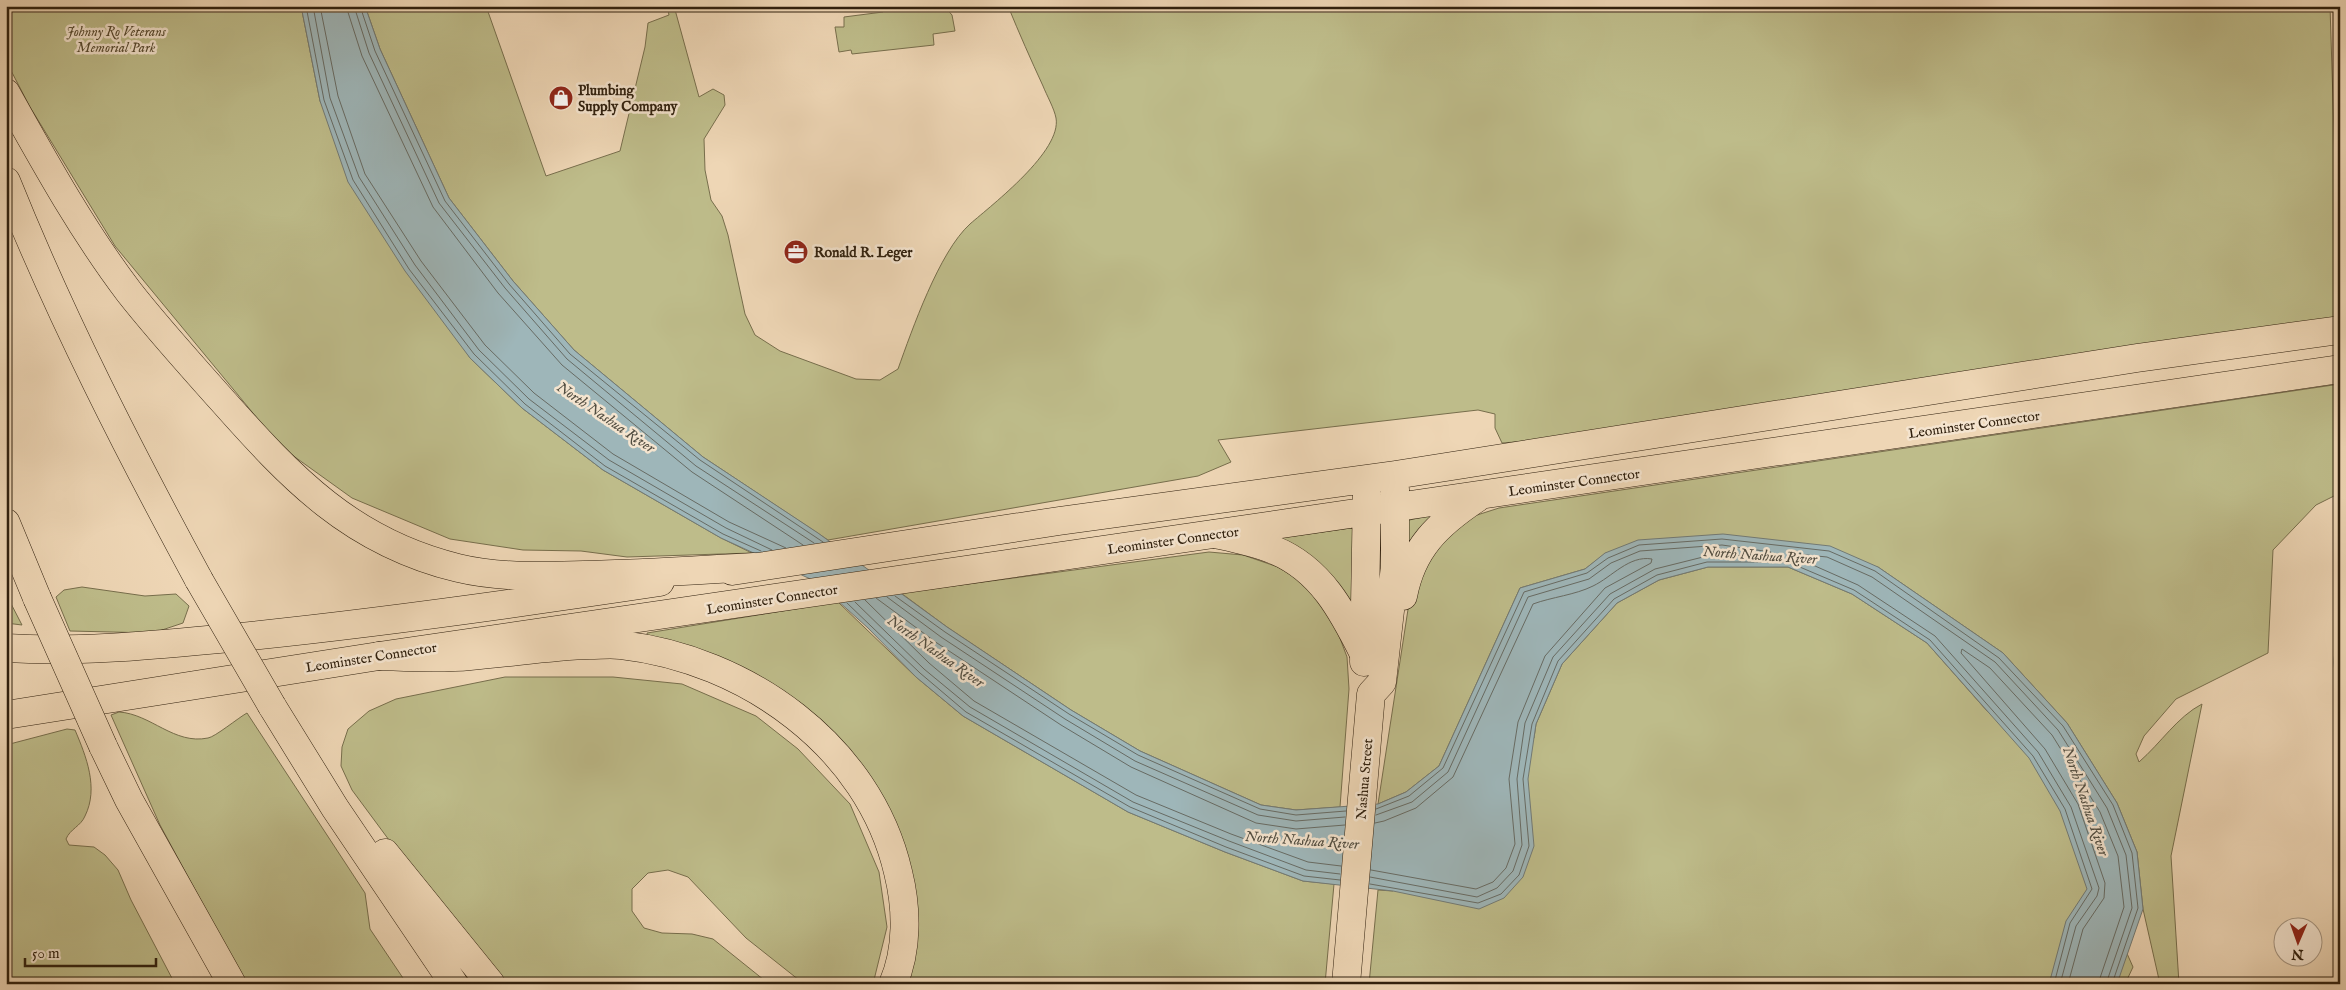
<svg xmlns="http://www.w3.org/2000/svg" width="2346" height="990" font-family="'IM FELL English',serif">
  <rect width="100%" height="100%" fill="#eed6b5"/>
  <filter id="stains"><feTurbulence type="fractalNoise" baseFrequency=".004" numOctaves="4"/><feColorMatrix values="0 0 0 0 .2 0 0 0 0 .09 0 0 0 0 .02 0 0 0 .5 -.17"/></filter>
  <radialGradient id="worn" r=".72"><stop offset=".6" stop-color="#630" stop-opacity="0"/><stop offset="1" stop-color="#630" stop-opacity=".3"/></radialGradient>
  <path fill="#bebc8a" stroke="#776e4c" d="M6 6H301L320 101 470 358 522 408 603 470 721 538 752 553 627 557 581 551 523 550 450 539 352 498 281 447 115 246 30 107 6 61Z
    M365 6H486L546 176 620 151 645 47 648 23 669 15 667 6H674L699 97 713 89 724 95 725 105 704 139 705 170 711 200 722 216 728 235 745 314 755 335 780 351 856 379 880 380 898 369C912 330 939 252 970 224 993 204 1062 151 1056 118 1054 108 1047 96 1043 86 1031 60 1019 33 1008 6H2330L2340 324 1553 439 1502 443 1495 428V414L1478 410 1218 440 1231 462 1198 476 828 540 703 457 574 350 513 281 449 198 380 49Z
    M900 6H944L952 15 955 31 933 34 934 45 852 54 851 50 839 52 835 27H844V17L883 12V8Z
    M2340 384V493L2316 505 2273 550 2268 653 2176 699 2144 736 2136 754 2139 762C2161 743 2177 717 2202 704L2171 856 2179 984H2160L2143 909 2137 852 2117 803 2067 723 2003 653 1878 567 1606 553 1585 569 1520 588 1439 766 1406 792 1378 804 1411 590 1431 549 1474 516 1499 508Z
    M1432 515 1408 544 1405 521Z
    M1351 528 1356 533 1357 616 1280 538Z
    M1209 552 1243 555 1278 567 1308 586 1332 617 1347 657 1349 689 1340 807 1296 810 1261 805 1140 751 1071 710 947 627 901 593Z
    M1708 567H1788L1852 594 1927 643 1987 711 2033 742 2133 967 2125 984H1369L1378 890 1393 891 1534 738 1536 724 1562 664 1617 603 1659 580Z
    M82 587 145 596 176 594 189 606 183 623 153 633 70 631 56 597 64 590Z
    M6 594 22 625 6 623Z
    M838 602 916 677 963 716 1128 812 1225 852 1303 881 1334 884 1325 984H903L912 947 859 767 648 639 647 633Z
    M505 677H613L682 684 756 716 798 749 850 804 879 872 887 927 873 984H804L746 938 688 877 668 870 648 873 632 889V911L644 928 662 933 692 934 713 939 769 984H507L443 913 352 790 341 766 342 747 348 729 369 711 396 699Z
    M119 712C151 714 174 745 208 738 215 737 238 718 247 713L365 893 370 929 407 984H246L160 825 111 715Z
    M67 729 75 730C86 756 99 788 85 816 81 826 70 829 66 839L69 845 94 847 105 855 118 870 131 900 175 984H6V745Z"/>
  <path fill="#9eb6b9" stroke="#727a75" d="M301 6H365L380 49 449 198 513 281 574 350 703 457 818 533 947 627 1071 710 1140 751 1261 805 1296 810 1378 804 1406 792 1439 766 1520 588 1585 569 1605 553 1638 540 1723 534 1830 546 1878 567 2003 653 2067 723 2117 803 2137 852 2143 909 2117 984H2049L2066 921 2087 889 2060 811 2029 758 1927 643 1852 594 1788 567H1708L1659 580 1617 603 1562 664 1536 724 1528 779 1534 846 1523 877 1504 898 1479 909 1393 891 1303 881 1225 852 1128 812 963 716 916 677 868 628 817 582 721 538 603 470 522 408 470 358 405 271 348 182 320 101Z
    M2340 642V684C2333 670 2331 656 2340 642Z"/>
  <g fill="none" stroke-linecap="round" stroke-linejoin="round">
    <path stroke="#676b64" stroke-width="1" d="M306 6 324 100 353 180 409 269 474 354 525 404 605 466 723 534 761 551
      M313 6 330 98 359 177 415 265 479 350 529 399 609 460 726 528 772 550
      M320 6 338 96 365 174 421 261 485 345 534 393 613 454 729 522 786 548
      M346 6 362 56 433 207 498 293 562 365 692 472 803 545
      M354 6 369 53 439 203 505 288 567 359 696 466 814 543
      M360 6 375 51 445 201 509 284 570 354 700 460 823 542
      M895 596 945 632 1069 714 1138 755 1260 809 1296 815 1346 811
      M887 597 941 637 1065 719 1135 761 1258 815 1296 821 1345 817
      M876 598 937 643 1061 725 1131 767 1256 823 1296 829 1345 825
      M865 600 929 663 974 701 1136 795 1231 834 1308 862 1341 866
      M855 602 924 669 970 707 1133 802 1229 841 1306 870 1340 874
      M847 603 920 673 966 712 1130 807 1226 847 1304 876 1340 880
      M1376 809 1409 796 1443 768 1524 592 1587 573 1608 558 1639 545 1722 539 1829 551 1875 571 1999 658 2063 726 2113 805 2132 853 2138 908 2112 984
      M1371 870 1476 889 1493 882 1506 868 1515 844 1509 779 1518 722 1545 656 1605 588 1651 563 1652 559C1629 555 1612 577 1593 586 1575 595 1552 597 1533 604L1453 777 1416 808 1384 821 1375 823
      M1370 877 1477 897 1497 888 1513 871 1522 845 1517 779 1525 723 1553 657 1610 594 1655 569 1707 556 1769 555 1771 552 1722 545 1640 551 1611 563 1589 579 1528 597 1448 772 1412 802 1376 815
      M1370 884 1478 903 1501 894 1519 875 1529 846 1523 779 1532 724 1558 661 1614 599 1657 575 1707 562H1788L1854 590 1930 640 2033 756 2065 809 2092 889 2070 923 2054 984
      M2060 984 2076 926 2097 896 2099 888 2071 807 2038 752 1935 636 1858 585 1797 558V554L1827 557 1872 577 1995 662 2058 730 2107 808 2126 855 2132 908 2106 984
      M2068 984 2083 929 2104 898 2105 883 2078 804 2045 749 1961 653 1962 649 1990 668 2052 735 2100 812 2118 856 2124 907 2098 984"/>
    <defs>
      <path id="major" d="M732 571 1059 521 1395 475 2137 358 2340 330
        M1403 596C1412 548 1438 524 1477 498
        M6 648C84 653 163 644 240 637 380 623 520 603 660 582
        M1364 662 1367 493
        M6 715 379 656 2340 369
        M1346 984 1371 694 1382 682 1395 566V489"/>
      <path id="highway" d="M6 93C44 161 82 230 129 292 158 329 190 364 221 399 292 479 351 542 458 568 499 578 542 576 584 575 641 574 698 570 754 567
        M6 181C61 318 129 451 199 580
        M6 523 37 598
        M1215 534C1234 538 1255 542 1274 550 1321 569 1343 612 1364 654
        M379 656C409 657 440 659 470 656 510 653 550 646 590 645 600 645 611 644 621 645 746 659 869 746 898 872 907 908 908 949 893 984
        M272 706 335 808 454 984
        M103 746 129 800 232 984
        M385 853 491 984"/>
    </defs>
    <use href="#major" stroke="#30200e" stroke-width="29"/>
    <use href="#highway" stroke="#30200e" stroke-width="29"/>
    <use href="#major" stroke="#eed6b5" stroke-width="28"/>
    <use href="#highway" stroke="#eed6b5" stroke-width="28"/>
    <defs>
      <path id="highway-bridge" d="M199 580 272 706
        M37 598 103 746"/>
    </defs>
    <use href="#highway-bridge" stroke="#30200e" stroke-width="29" stroke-linecap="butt"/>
    <use href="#highway-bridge" stroke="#eed6b5" stroke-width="28"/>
  </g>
  <defs>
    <symbol id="shop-disc" viewBox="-11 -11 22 22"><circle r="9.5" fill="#8f2418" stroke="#f4e4cf"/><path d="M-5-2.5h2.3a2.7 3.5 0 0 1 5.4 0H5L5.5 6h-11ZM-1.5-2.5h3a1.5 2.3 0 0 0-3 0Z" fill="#fff"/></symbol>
    <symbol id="office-disc" viewBox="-11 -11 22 22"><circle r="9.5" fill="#8f2418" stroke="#f4e4cf"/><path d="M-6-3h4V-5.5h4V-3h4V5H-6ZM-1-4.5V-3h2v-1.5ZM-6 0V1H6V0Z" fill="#fff"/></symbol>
  </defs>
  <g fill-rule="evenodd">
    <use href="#shop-disc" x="547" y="84" width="28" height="28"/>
    <use href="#office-disc" x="782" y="238" width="28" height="28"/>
  </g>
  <g text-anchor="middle" stroke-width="5" stroke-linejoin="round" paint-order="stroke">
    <g font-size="14" font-style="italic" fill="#54472d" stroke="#f4e4cf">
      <text x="116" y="36">Johnny Ro Veterans<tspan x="116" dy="16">Memorial Park</tspan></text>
    </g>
    <g font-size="14" font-weight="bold" fill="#30200e" stroke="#f4e4cf" text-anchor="start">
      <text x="578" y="95">Plumbing<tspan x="578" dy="16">Supply Company</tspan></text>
      <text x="814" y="257">Ronald R. Leger</text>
    </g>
    <g font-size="14" fill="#30200e" stroke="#f4e4cf">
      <text transform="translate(1974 424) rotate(-8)" y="5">Leominster Connector</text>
      <text transform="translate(1574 482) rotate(-8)" y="5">Leominster Connector</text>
      <text transform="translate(1173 540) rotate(-8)" y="5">Leominster Connector</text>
      <text transform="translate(772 599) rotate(-9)" y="5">Leominster Connector</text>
      <text transform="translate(371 657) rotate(-9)" y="5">Leominster Connector</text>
      <text transform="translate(1364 779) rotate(-85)" y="5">Nashua Street</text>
    </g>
    <g font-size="15" font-style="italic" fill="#514d41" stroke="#f4e4cf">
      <text transform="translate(606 417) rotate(34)" y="5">North Nashua River</text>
      <text transform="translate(1760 555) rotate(4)" y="5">North Nashua River</text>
      <text transform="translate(936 651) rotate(35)" y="5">North Nashua River</text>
      <text transform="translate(2086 801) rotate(71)" y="5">North Nashua River</text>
      <text transform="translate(1302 840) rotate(4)" y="5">North Nashua River</text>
    </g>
  </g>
  <rect width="2346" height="990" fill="none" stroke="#eed6b5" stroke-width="25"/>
  <rect x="8" y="8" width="2331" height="975" fill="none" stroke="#30200e" stroke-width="2.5"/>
  <rect x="12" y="12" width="2321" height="965" fill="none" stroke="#30200e"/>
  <g transform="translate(2298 942) rotate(182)"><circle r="24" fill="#f4e4cf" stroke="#a69682"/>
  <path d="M0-4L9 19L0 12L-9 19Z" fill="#8f2418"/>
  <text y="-8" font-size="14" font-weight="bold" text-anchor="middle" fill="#30200e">N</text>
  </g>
  <path d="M25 958v8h131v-8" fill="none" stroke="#30200e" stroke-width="2.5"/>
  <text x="32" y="958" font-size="15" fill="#30200e" stroke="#f4e4cf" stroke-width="4" paint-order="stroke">50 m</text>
  <rect width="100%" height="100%" filter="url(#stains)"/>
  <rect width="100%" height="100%" fill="url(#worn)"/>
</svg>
